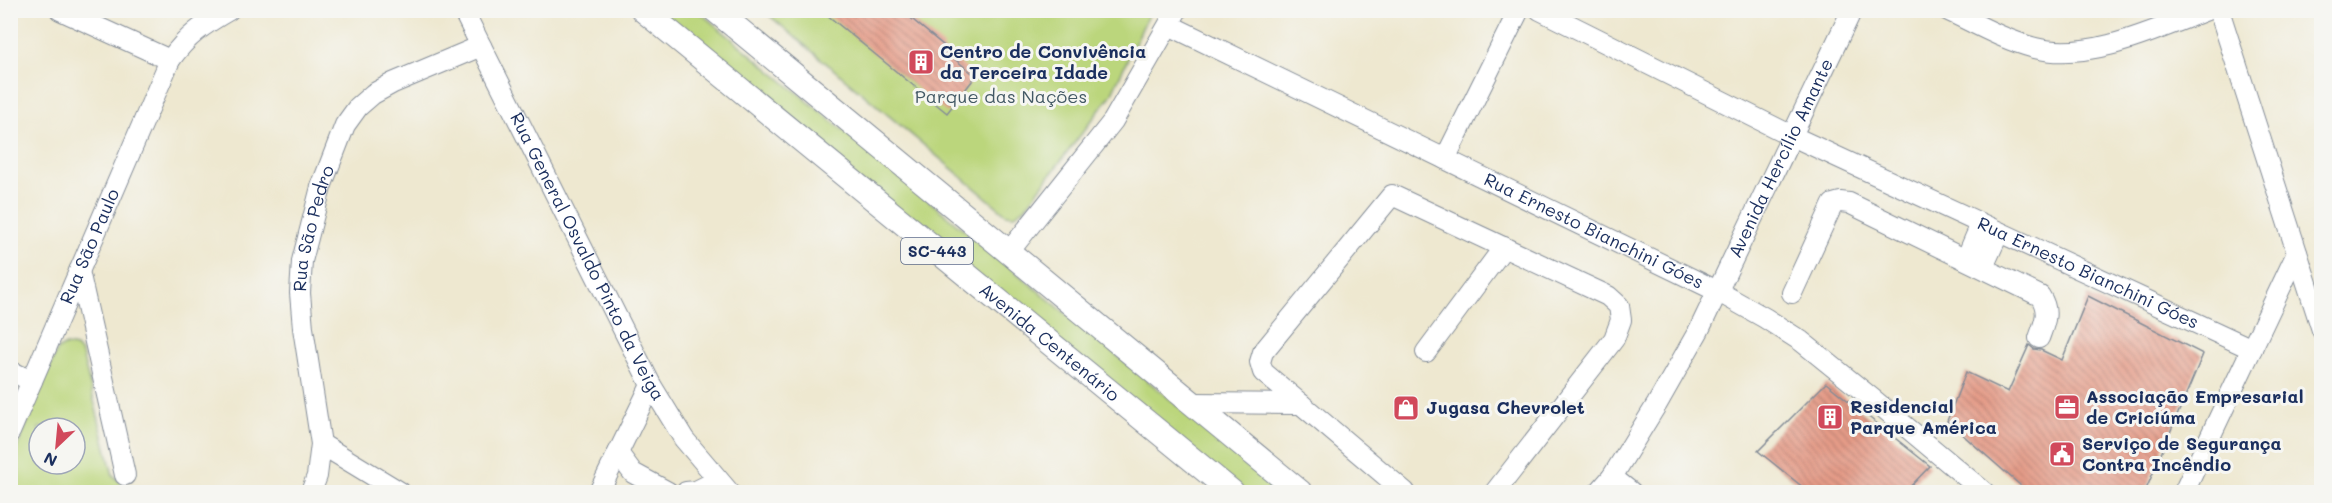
<svg xmlns="http://www.w3.org/2000/svg" width="2332" height="503" font-family="Mali,sans-serif">
  <defs>
    <pattern id="building-back-hatch" width="6" height="6" patternUnits="userSpaceOnUse" patternTransform="scale(1.5)"><rect width="6" height="6" fill="#e59b87"/><path d="M-1 5l2 2M0 0l6 6M5-1l2 2" fill="none" stroke="#b97f72"/></pattern>
  </defs>
  <rect width="100%" height="100%" fill="#f6f6f2"/>
  <filter id="ink" filterUnits="userSpaceOnUse"><feTurbulence type="fractalNoise" baseFrequency=".0167" numOctaves="2"/><feDisplacementMap in="SourceGraphic" scale="12" xChannelSelector="R" yChannelSelector="G"/><feConvolveMatrix kernelMatrix="1 2 1 2 8 2 1 2 1" color-interpolation-filters="sRGB"/></filter>
  <filter id="wash" filterUnits="userSpaceOnUse"><feTurbulence type="fractalNoise" baseFrequency=".008" numOctaves="4" result="noise"/><feDisplacementMap in="SourceGraphic" scale="24" xChannelSelector="R" yChannelSelector="G"/><feGaussianBlur stdDeviation="1.35" result="paint"/><feColorMatrix in="noise" values="0 0 0 0 0 0 0 0 0 0 0 0 0 0 0 0 0 1.4 0 .05"/><feComposite in="paint" operator="in"/></filter>
  <g filter="url(#wash)">
    <rect width="100%" height="100%" fill="#eee8d0"/>
    <path fill="#bbd67b" stroke="#6b826c" stroke-width="1.5" fill-rule="evenodd" d="M650 11H698L1283 492H1240Z
      M764 11H1150L1111 95 1025 208 1015 215 1006 214Z
      M66 345 76 347 82 354 113 475 126 488 136 492 11 491 10 465 57 350ZM39 428H75V464H39Z"/>
    <g id="blocks">
      <path fill="url(#building-back-hatch)" d="M821 10H901L944 46 942 49 976 76 947 113Z
        M2088 296 2203 354 2145 492H2028L1947 421 1966 372 2008 392 2029 345 2034 349 2041 350 2062 360Z
        M1826 383 1930 466 1905 492H1809L1758 451Z"/>
    </g>
  </g>
  <g filter="url(#ink)">
    <use href="#blocks" fill-opacity="0" stroke="#848c97" stroke-width="1.5"/>
    <g fill="none" stroke-linecap="round" stroke-linejoin="round">
      <defs>
        <g id="minor">
          <path d="M60 10 170 60C188 35 203 25 229 10"/>
          <path id="s1" d="M463 10 651 385 684 439 729 492"/>
          <path id="s2" d="M1540 10 1792 136 2252 349"/>
          <path d="M1947 10C1976 24 2004 40 2035 48 2089 62 2157 29 2207 10"/>
          <path d="M2219 10 2322 330"/>
          <path id="s3" d="M1169 25 1717 291 1765 318 1801 341 1874 400 1984 492"/>
          <path d="M1445 159 1519 10"/>
          <path d="M1008 253 1113 121 1177 10"/>
          <path d="M1966 259 1981 224"/>
          <path d="M1983 267 1999 232"/>
          <path d="M79 271 125 475"/>
          <path d="M1792 293 1833 204 1840 202 1849 203 2040 296C2050 311 2045 322 2039 338"/>
          <path d="M1426 352 1504 247"/>
          <path d="M10 371 32 381"/>
          <path d="M1192 403 1301 404"/>
          <path id="s4" d="M10 432 170 60"/>
          <path d="M321 444 400 492"/>
          <path d="M618 453 633 473 668 492"/>
          <path d="M1612 477 1631 492"/>
          <path id="s5" d="M311 492 317 476 321 444 303 328 300 293 302 261 321 187 345 125 358 107 373 94 393 83 481 46"/>
          <path d="M599 492 651 385"/>
          <path d="M686 492 696 491 718 480"/>
          <path d="M1405 492 1263 372 1260 362 1263 352 1392 195 1608 296 1619 306 1621 320 1614 339 1495 492"/>
          <path id="s6" d="M1599 492 1612 477 1657 404 1699 330 1852 10"/>
          <path d="M2184 492 2297 253"/>
        </g>
        <g id="major">
          <path id="s7" d="M643 10 1232 492"/>
          <path d="M715 10 1300 492"/>
        </g>
      </defs>
      <use href="#minor" stroke="#848c97" stroke-width="22"/>
      <use href="#major" stroke="#848c97" stroke-width="26"/>
      <use href="#minor" stroke="#fff" stroke-width="20"/>
      <use href="#major" stroke="#fff" stroke-width="24"/>
    </g>
  </g>
  <defs>
    <symbol id="building-square" viewBox="-11 -11 22 22"><rect x="-9" y="-9" width="18" height="18" rx="4" fill="#d1495b" stroke="#f6f6f2"/><path d="M-4-6H4V6H1V3H-1V6H-4ZM-2.5-4.3h1.7v1.8h-1.7ZM.8-4.3h1.7v1.8H.8ZM-2.5-1h1.7V.8h-1.7ZM.8-1h1.7V.8H.8Z" fill="#fff"/></symbol>
    <symbol id="office-square" viewBox="-11 -11 22 22"><rect x="-9" y="-9" width="18" height="18" rx="4" fill="#d1495b" stroke="#f6f6f2"/><path d="M-6-3h4V-5.5h4V-3h4V5H-6ZM-1-4.5V-3h2v-1.5ZM-6 0V1H6V0Z" fill="#fff"/></symbol>
    <symbol id="shop-square" viewBox="-11 -11 22 22"><rect x="-9" y="-9" width="18" height="18" rx="4" fill="#d1495b" stroke="#f6f6f2"/><path d="M-5-2.5h2.3a2.7 3.5 0 0 1 5.4 0H5L5.5 6h-11ZM-1.5-2.5h3a1.5 2.3 0 0 0-3 0Z" fill="#fff"/></symbol>
    <symbol id="civic-square" viewBox="-11 -11 22 22"><rect x="-9" y="-9" width="18" height="18" rx="4" fill="#d1495b" stroke="#f6f6f2"/><path d="M-.6-6.5H3V-4.5H.6V-3L4-1V1h2V6H-6V1h2V-1L-.6-3ZM-1.2 2.5V6h2.4V2.5Z" fill="#fff"/></symbol>
  </defs>
  <g fill-rule="evenodd">
    <use href="#building-square" x="906" y="47" width="30" height="30"/>
    <use href="#office-square" x="2052" y="392" width="30" height="30"/>
    <use href="#shop-square" x="1391" y="393" width="30" height="30"/>
    <use href="#building-square" x="1815" y="402" width="30" height="30"/>
    <use href="#civic-square" x="2047" y="439" width="30" height="30"/>
  </g>
  <g text-anchor="middle" stroke-width="6" stroke-linejoin="round" paint-order="stroke">
    <rect fill="#f6f6f2" stroke="#5d6b8a" stroke-width="1.5" x="901" y="238" width="72" height="26" rx="4.5"/>
    <g font-size="16" font-weight="bold" fill="#1b2f5e">
      <text x="937" y="257">SC-443</text>
    </g>
    <g font-size="18" font-weight="bold" fill="#1b2f5e" stroke="#f6f6f2" text-anchor="start">
      <text x="940" y="58">Centro de Convivência<tspan x="940" dy="21">da Terceira Idade</tspan></text>
      <text x="2086" y="403">Associação Empresarial<tspan x="2086" dy="21">de Criciúma</tspan></text>
      <text x="1850" y="413">Residencial<tspan x="1850" dy="21">Parque América</tspan></text>
      <text x="1426" y="414">Jugasa Chevrolet</text>
      <text x="2082" y="450">Serviço de Segurança<tspan x="2082" dy="21">Contra Incêndio</tspan></text>
    </g>
    <g font-size="18" fill="#435965" stroke="#f6f6f2">
      <text x="1001" y="103">Parque das Nações</text>
    </g>
    <g font-size="18" fill="#1b2f5e" stroke="#f6f6f2">
      <text dy="6" stroke="none"><textPath href="#s6" startOffset="381">Avenida Hercílio Amante</textPath></text>
      <text dy="6" stroke="none"><textPath href="#s5" startOffset="268">Rua São Pedro</textPath></text>
      <text dy="6" stroke="none"><textPath href="#s3" startOffset="472">Rua Ernesto Bianchini Góes</textPath></text>
      <text dy="6" stroke="none"><textPath href="#s4" startOffset="202">Rua São Paulo</textPath></text>
      <text dy="6" stroke="none"><textPath href="#s1" startOffset="276">Rua General Osvaldo Pinto da Veiga</textPath></text>
      <text dy="6" stroke="none"><textPath href="#s2" startOffset="608">Rua Ernesto Bianchini Góes</textPath></text>
      <text dy="6" stroke="none"><textPath href="#s7" startOffset="525">Avenida Centenário</textPath></text>
    </g>
  </g>
  <rect width="2332" height="503" fill="none" stroke="#f6f6f2" stroke-width="36"/>
  <g transform="translate(57 446) rotate(206)"><circle r="28" fill="#f6f6f2" stroke="#9ea6b7" stroke-width="1.5"/>
  <path d="M0-4.5L10 22L0 15L-10 22Z" fill="#d1495b"/>
  <text y="-9" font-size="16" font-weight="bold" text-anchor="middle" fill="#1b2f5e">N</text>
  </g>
</svg>
